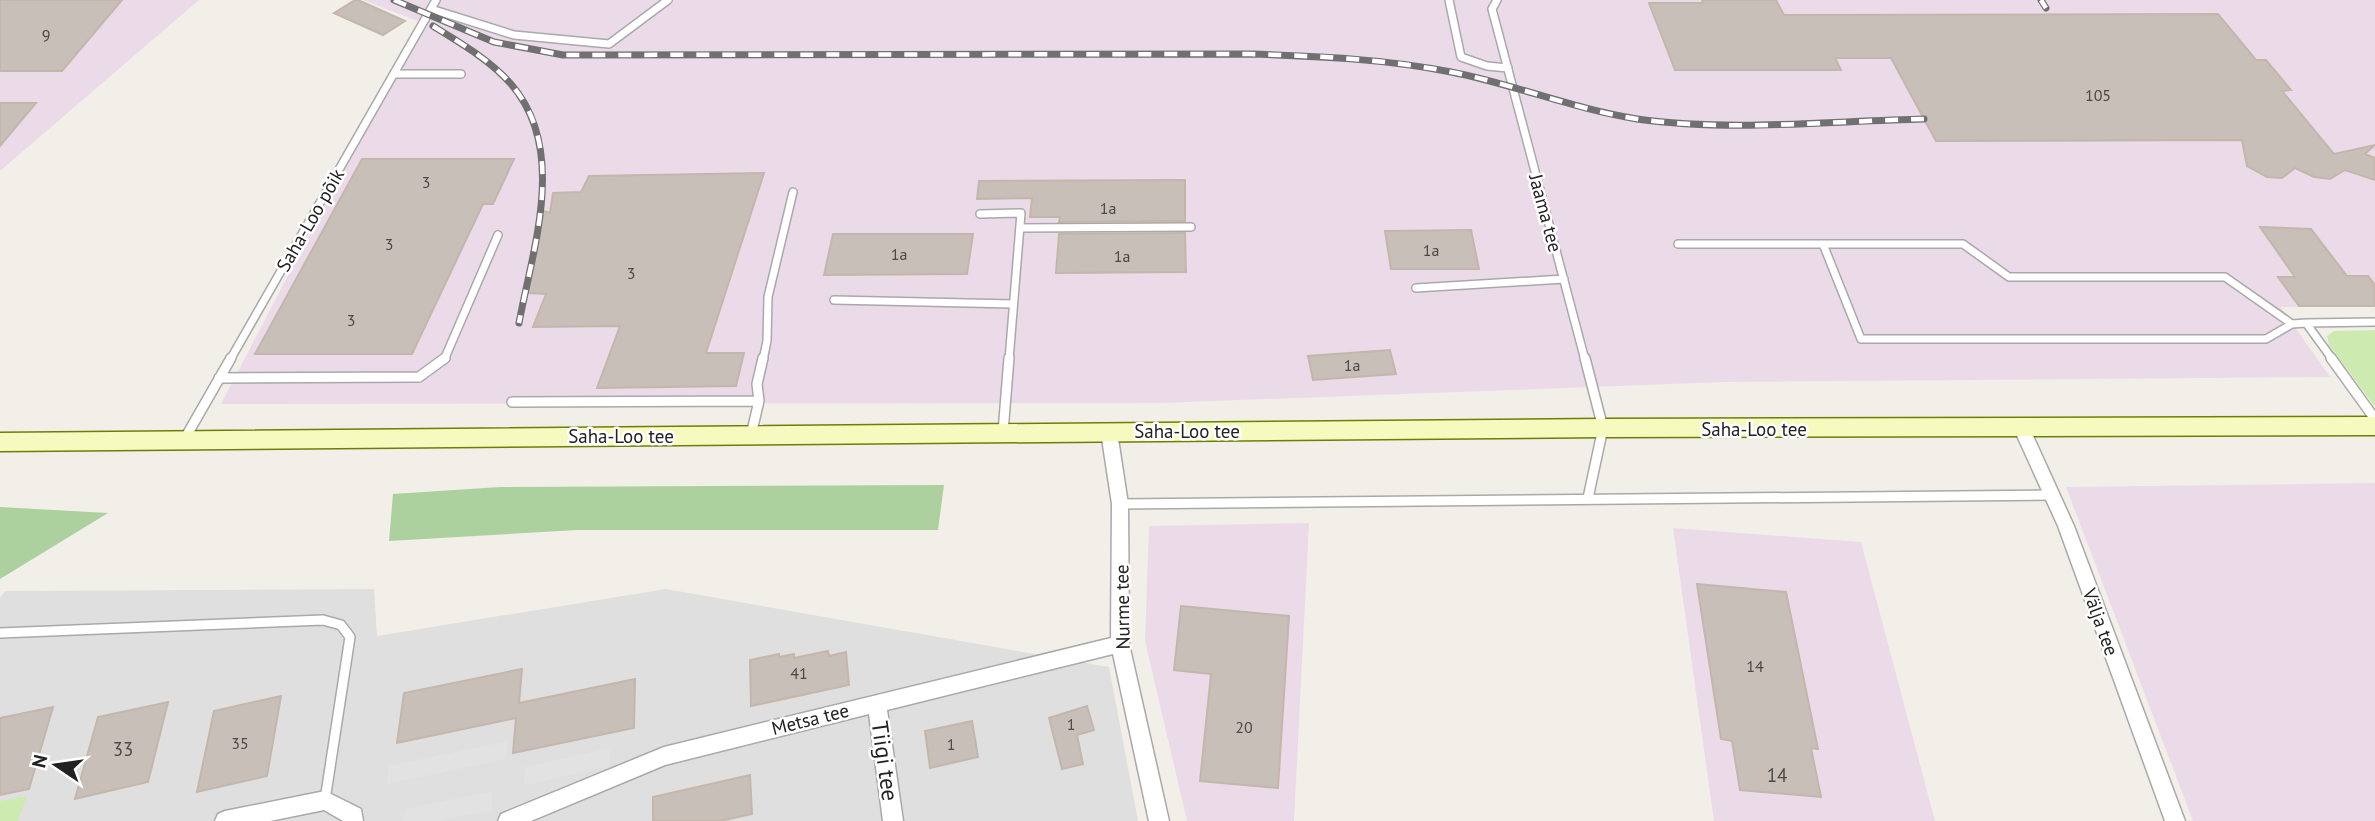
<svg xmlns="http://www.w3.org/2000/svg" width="2375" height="821" font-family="'PT Sans',sans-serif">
  <rect width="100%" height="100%" fill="#f2efe9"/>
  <path fill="#e0dfdf" d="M374 589 377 636 666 589 1109 667 1138 821H0V598L5 591Z"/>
  <path fill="#ebdbe8" d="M0 0H199L0 171Z
    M363 0H2375V306L2281 307 2330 377 1725 382 1160 403 221 404 420 22Z
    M2375 483V821H2193L2066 487Z
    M1309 523 1294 821H1187L1145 641 1149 526Z
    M1673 528 1861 542 1935 821H1714Z"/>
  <path fill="#cdebb0" d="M2375 330V407L2329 345 2327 336 2334 331Z
    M27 796 18 821H0V801Z"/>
  <path fill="#add19e" d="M944 485 938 530H577L389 541 393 494 500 487Z
    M0 507 108 513 0 579Z"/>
  <path fill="#e2e2e2" d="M508 741 506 759 387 784 389 766Z
    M610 748V766L524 785 525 767Z
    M493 791 491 810 438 821H403L405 809Z"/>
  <path fill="#c7bfb8" stroke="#c4b6ab" stroke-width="2" d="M0 0H122L62 71H0Z
    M355 0H358L405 21 383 35 334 13Z
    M1702 0H1776L1784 15 2218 14 2256 60H2266L2291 90 2282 91 2334 154 2375 145 2365 154 2375 158V180L2345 170 2330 179 2314 177 2295 168 2282 178 2267 177 2247 166 2242 140 1936 141 1891 58H1835L1841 70H1675L1649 3H1703Z
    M0 103H36L0 146Z
    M362 159H514L493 204H483L412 354H255Z
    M764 173 706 353H744L736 386 597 388 620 326 533 327 546 294 528 293 544 211 550 213 553 193 581 192 589 176Z
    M1185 180V221L1059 222 1060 217H1030L1032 198 977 199 979 181Z
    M2260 227 2311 229 2347 276H2368L2375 285V306H2299L2278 277H2295Z
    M1471 230 1479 269H1391L1385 231Z
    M1185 233 1186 272 1056 273 1059 234Z
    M833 234H973L967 274 824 275Z
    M1390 350 1396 374 1313 380 1308 356Z
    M1697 584 1786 592 1818 749 1811 748 1821 797 1740 790 1732 741 1721 739Z
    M1181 606 1289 616 1278 788 1200 781 1211 674 1174 670Z
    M828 651 829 656 846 652 849 685 751 706 750 660 779 654V657L794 654V658Z
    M522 669 519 703 635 679 634 728 513 753 516 718 397 743 404 693Z
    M281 696 267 776 197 792 214 711Z
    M168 702 148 782 75 799 98 717Z
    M1087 706 1094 730 1077 735 1083 764 1062 769 1049 718Z
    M53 707 29 789 0 795V718Z
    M972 721 978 757 930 768 925 731Z
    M750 775 752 814 720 821H653V797Z"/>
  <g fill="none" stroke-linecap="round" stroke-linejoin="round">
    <defs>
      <path id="lane-far1" d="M1449 0 1461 57 1487 66 1508 68
        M1497 0 1492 9 1585 360
        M431 9 514 35 609 44 668 0
        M394 74H461
        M980 214 1021 213 1009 360
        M1020 228 1191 227
        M1678 244H1963L2009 277H2225L2292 324
        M1823 244 1861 339H2266L2292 324 2306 323
        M1416 288 1564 279
        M834 300 1013 304
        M230 360 436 0
        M444 360 498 235
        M763 360 767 341 768 297 793 192
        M2333 360 2306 323 2375 322"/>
      <path id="lane" d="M1585 358 1603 428 1588 498
        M2331 358 2375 419
        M219 378 419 377 445 358
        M759 401 757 384 763 358
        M512 402 759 401 751 435
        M1003 432 1009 358
        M184 440 231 358
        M1120 504 2050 495
        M0 633 323 620 341 625 350 637 325 800"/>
      <path id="street" d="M2021 421 2027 423 2029 427 2074 526 2185 821H2165L2058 526 2013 427 2015 423Z
        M1109 426 1115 427 1117 432 1128 504 1129 644 1169 821H1149L1113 654 887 710 903 821H883L869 714 665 765 531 821H498L501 814 664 747 1111 638 1112 504 1101 432 1103 427Z
        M325 791 361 809 363 821H343L324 810 270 821H215L218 814 225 811Z"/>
      <path id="secondary" d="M2375 417V435L1603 437 0 451V433L1603 419Z"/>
    </defs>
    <use href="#lane-far1" stroke="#a9a9a9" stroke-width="10"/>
    <use href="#lane" stroke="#a9a9a9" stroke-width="12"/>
    <use href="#street" stroke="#a9a9a9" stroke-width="3"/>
    <use href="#secondary" stroke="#707d05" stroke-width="3"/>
    <use href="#lane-far1" stroke="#fff" stroke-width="7"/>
    <use href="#lane" stroke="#fff" stroke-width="9"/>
    <use href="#street" fill="#fff" fill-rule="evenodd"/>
    <use href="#secondary" fill="#f7fabf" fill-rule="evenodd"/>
    <defs>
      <path id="rail" d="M394 0 494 42 563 55 1250 54C1317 56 1385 59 1451 72 1514 84 1573 109 1637 119 1731 132 1830 121 1924 119
        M2041 0 2046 8
        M433 26C460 43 489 59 511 84 568 150 533 247 519 323"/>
    </defs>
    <use href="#rail" stroke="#707070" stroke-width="7"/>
    <use href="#rail" stroke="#fff" stroke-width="4.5" stroke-dasharray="13" stroke-linecap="butt"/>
  </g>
  <g text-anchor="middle" stroke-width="5" stroke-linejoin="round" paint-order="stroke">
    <g font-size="16" fill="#4b4948">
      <text x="46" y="41">9</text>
      <text x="2098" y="101">105</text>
      <text x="426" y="188">3</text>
      <text x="1108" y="214">1a</text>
      <text x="389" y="250">3</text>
      <text x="1431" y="256">1a</text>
      <text x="899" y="260">1a</text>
      <text x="1122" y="262">1a</text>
      <text x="631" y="279">3</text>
      <text x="351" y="326">3</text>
      <text x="1352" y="371">1a</text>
      <text x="1755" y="672">14</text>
      <text x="799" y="679">41</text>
      <text x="1071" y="730">1</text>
      <text x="1244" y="733">20</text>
      <text x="240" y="749">35</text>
      <text x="951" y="750">1</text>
    </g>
    <g font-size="19" fill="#222" stroke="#fff">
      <text transform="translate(1546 213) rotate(75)" y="7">Jaama tee</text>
      <text transform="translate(310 220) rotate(-60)" y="7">Saha-Loo põik</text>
      <text x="1754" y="436">Saha-Loo tee</text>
      <text x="1187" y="438">Saha-Loo tee</text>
      <text x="621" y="443">Saha-Loo tee</text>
      <text transform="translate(1122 607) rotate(-91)" y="7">Nurme tee</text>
      <text transform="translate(2101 622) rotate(70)" y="7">Välja tee</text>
      <text transform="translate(810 719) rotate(-14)" y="7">Metsa tee</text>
    </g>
    <g font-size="19" fill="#4b4948">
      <text x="123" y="756">33</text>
      <text x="1777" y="782">14</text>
    </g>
    <g font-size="23" fill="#222" stroke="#fff">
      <text transform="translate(885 761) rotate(82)" y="8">Tiigi tee</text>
    </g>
  </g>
  <g transform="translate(56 765) rotate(283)" stroke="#ffffff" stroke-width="5" paint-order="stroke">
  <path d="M0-5L12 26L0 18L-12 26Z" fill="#222222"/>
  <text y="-10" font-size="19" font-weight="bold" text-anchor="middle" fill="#222222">N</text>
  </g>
</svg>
